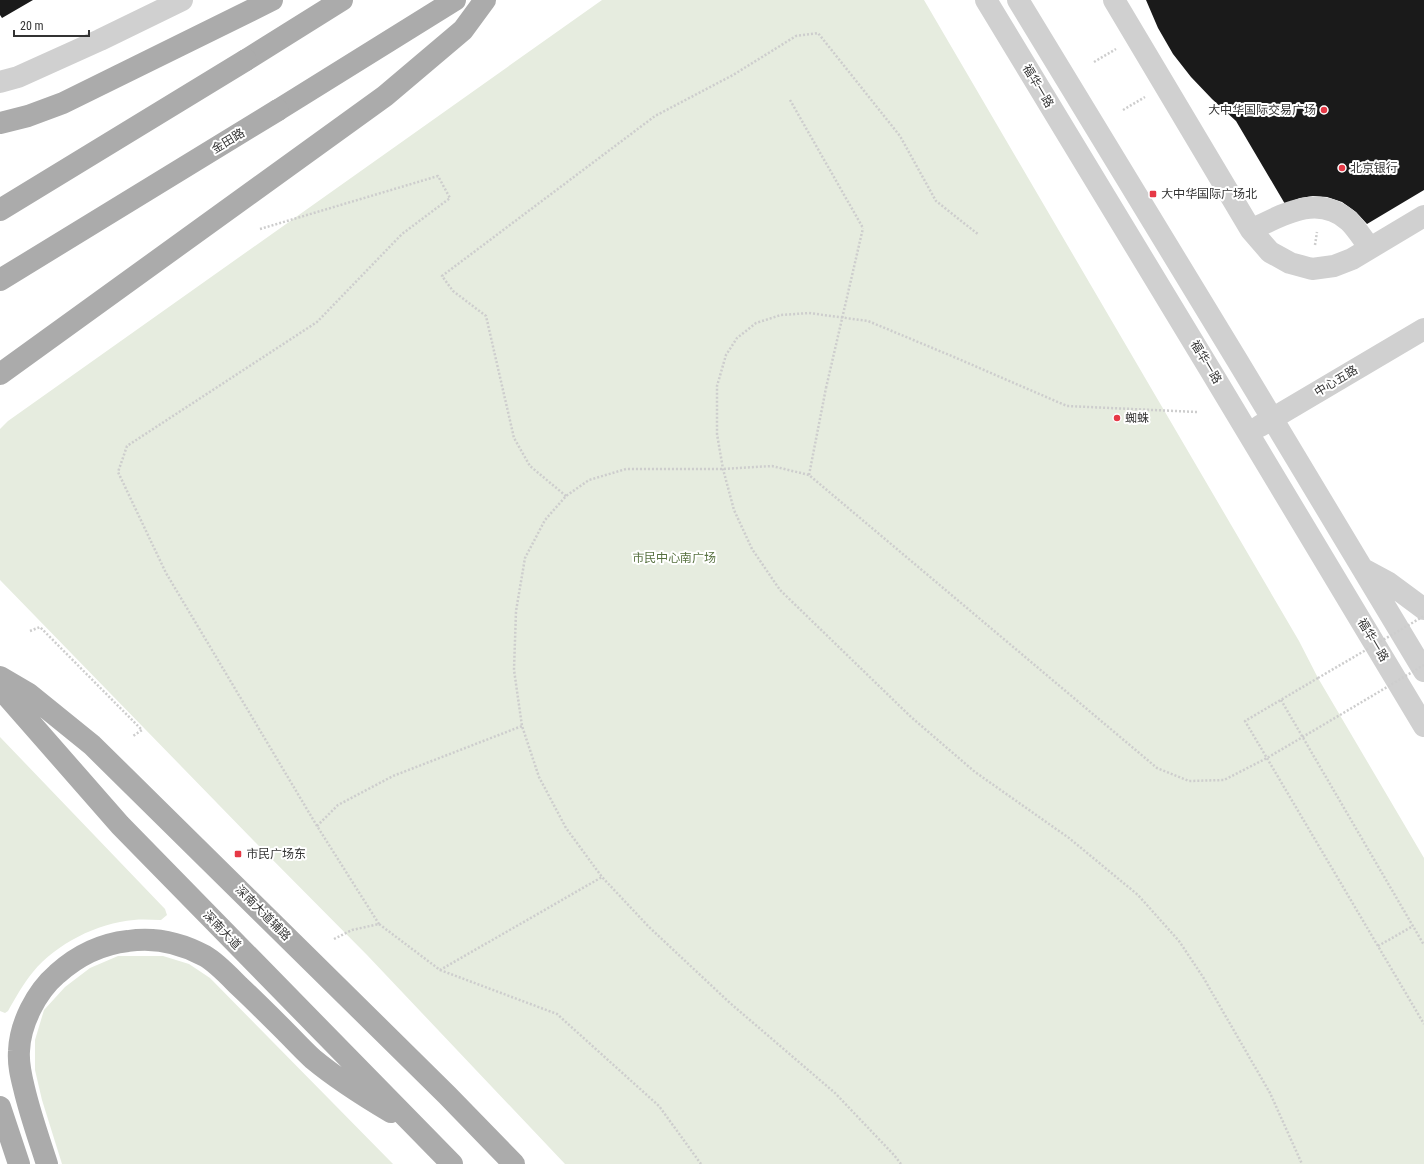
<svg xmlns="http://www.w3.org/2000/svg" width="1424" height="1164" font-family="'Roboto Condensed','Noto Sans SC',sans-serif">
  <rect width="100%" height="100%" fill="#fff"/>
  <path fill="#e6ecdf" d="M602 0H924L1299 641 1318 678 1424 858V1164H565L367 955 253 840 0 580V429L8 421Z
    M0 737 165 909 167 915 161 920C152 920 143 919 134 920 97 923 56 944 33 972 23 984 16 997 8 1011L5 1013 0 1011Z
    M118 956H163L189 964 210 978 393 1164H62L42 1100 35 1070V1040L44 1010 65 987 90 968Z"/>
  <path fill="#1a1a1a" d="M0 0H33L2 18 0 15Z
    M1146 0H1424V190L1367 224 1356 212 1342 202 1327 197 1313 196 1300 198 1285 204 1236 121 1212 99 1191 77 1173 54 1158 28Z"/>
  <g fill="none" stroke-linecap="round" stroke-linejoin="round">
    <path stroke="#cdcdcd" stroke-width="2.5" stroke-dasharray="2 2" stroke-linecap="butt" d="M1094 62 1116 49
      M790 100 863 228
      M1123 110 1145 97
      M260 229 438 176 450 198 402 234 317 322 127 446 118 472 166 573 317 826 379 924
      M1315 245 1317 232
      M1197 412 1067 406 954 357 868 321 809 313 781 315 756 323 737 338 726 355 717 386V434L723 469 734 510 752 549 780 590 911 717 975 772 1069 838 1138 895 1179 941 1203 977 1270 1093 1302 1164
      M809 475 826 388
      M566 496 530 466 514 438 486 316 453 291 442 276 655 116 733 75 796 36 818 33 900 136 936 201 979 235
      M30 631 40 627 142 730 133 736
      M1318 678 1245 721 1424 1024
      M1281 700 1424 945
      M317 826 338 805 393 776 522 726
      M334 939 352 930 379 924 440 970 602 877
      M1378 946 1413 926
      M440 970 557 1014 659 1106 701 1164
      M901 1164 894 1155 835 1093 730 1003 649 927 602 877 566 828 539 777 522 726 514 670 516 611 525 558 545 520 566 496 589 480 626 469H723L772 466 809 475 1157 768 1189 781 1224 780 1267 758 1340 715"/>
    <path stroke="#d0d0d0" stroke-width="22" d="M986 0 1212 373 1424 726
      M1018 0 1237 360 1424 671
      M1114 0 1251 230 1270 252 1290 263 1312 269 1334 266 1352 259 1424 216
      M0 82 18 77 100 40 182 0
      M1251 230C1282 215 1318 193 1349 221 1357 229 1363 239 1370 248
      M1260 426 1424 329
      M1363 569 1389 583 1424 609"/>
    <path stroke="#ababab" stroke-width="22" d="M246 60 342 0
      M278 110 455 0
      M0 123 28 116 63 103 272 0
      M0 374 385 96 463 30 485 0
      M0 677 29 694 92 745 447 1095 514 1164
      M0 688 120 825 452 1164
      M0 1107 19 1164
      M47 1164C39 1139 30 1114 24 1088 21 1076 18 1064 19 1051 20 1024 36 992 57 974 77 956 101 944 128 941 154 937 181 943 205 956 217 963 229 976 239 986 255 1001 270 1016 285 1031 294 1040 303 1050 313 1059 337 1079 364 1096 391 1112"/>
    <path stroke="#cdcdcd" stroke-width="2.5" stroke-dasharray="2 2" stroke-linecap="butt" d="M826 388 863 228
      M1318 678 1424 616
      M1340 715 1424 665"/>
    <path stroke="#ababab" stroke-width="22" d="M0 210 246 60
      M0 280 278 110"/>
  </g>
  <g fill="#e63946" stroke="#fff" stroke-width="1.5">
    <circle cx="1324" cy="110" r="4"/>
    <circle cx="1342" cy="168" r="4"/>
    <rect x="1149" y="190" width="8" height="8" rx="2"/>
    <circle cx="1117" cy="418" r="4"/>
    <rect x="234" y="850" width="8" height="8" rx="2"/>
  </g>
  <g text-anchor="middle" stroke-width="4" stroke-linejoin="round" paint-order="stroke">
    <g font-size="12" fill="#333" stroke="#fff">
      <text transform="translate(1038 86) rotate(59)" y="4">福华一路</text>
      <text transform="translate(228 141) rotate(-31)" y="4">金田路</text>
      <text transform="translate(1206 362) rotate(59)" y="4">福华一路</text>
      <text transform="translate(1336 381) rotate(-31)" y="4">中心五路</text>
      <text transform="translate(1373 640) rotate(59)" y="4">福华一路</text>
      <text transform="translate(263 913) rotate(45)" y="4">深南大道辅路</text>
      <text transform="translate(222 930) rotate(46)" y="4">深南大道</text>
    </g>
    <g font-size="12" fill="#333" stroke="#fff" text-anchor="start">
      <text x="1316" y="114" text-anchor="end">大中华国际交易广场</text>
      <text x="1350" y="172">北京银行</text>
      <text x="1161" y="198">大中华国际广场北</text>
      <text x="1125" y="422">蜘蛛</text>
      <text x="246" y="858">市民广场东</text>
    </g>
    <g font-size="12" fill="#56703f" stroke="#fff">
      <text x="674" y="562">市民中心南广场</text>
    </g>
  </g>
  <path d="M14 30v6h75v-6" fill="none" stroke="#333333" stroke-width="2"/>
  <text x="20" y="30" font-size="12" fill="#333333" stroke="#ffffff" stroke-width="3" paint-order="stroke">20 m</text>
</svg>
